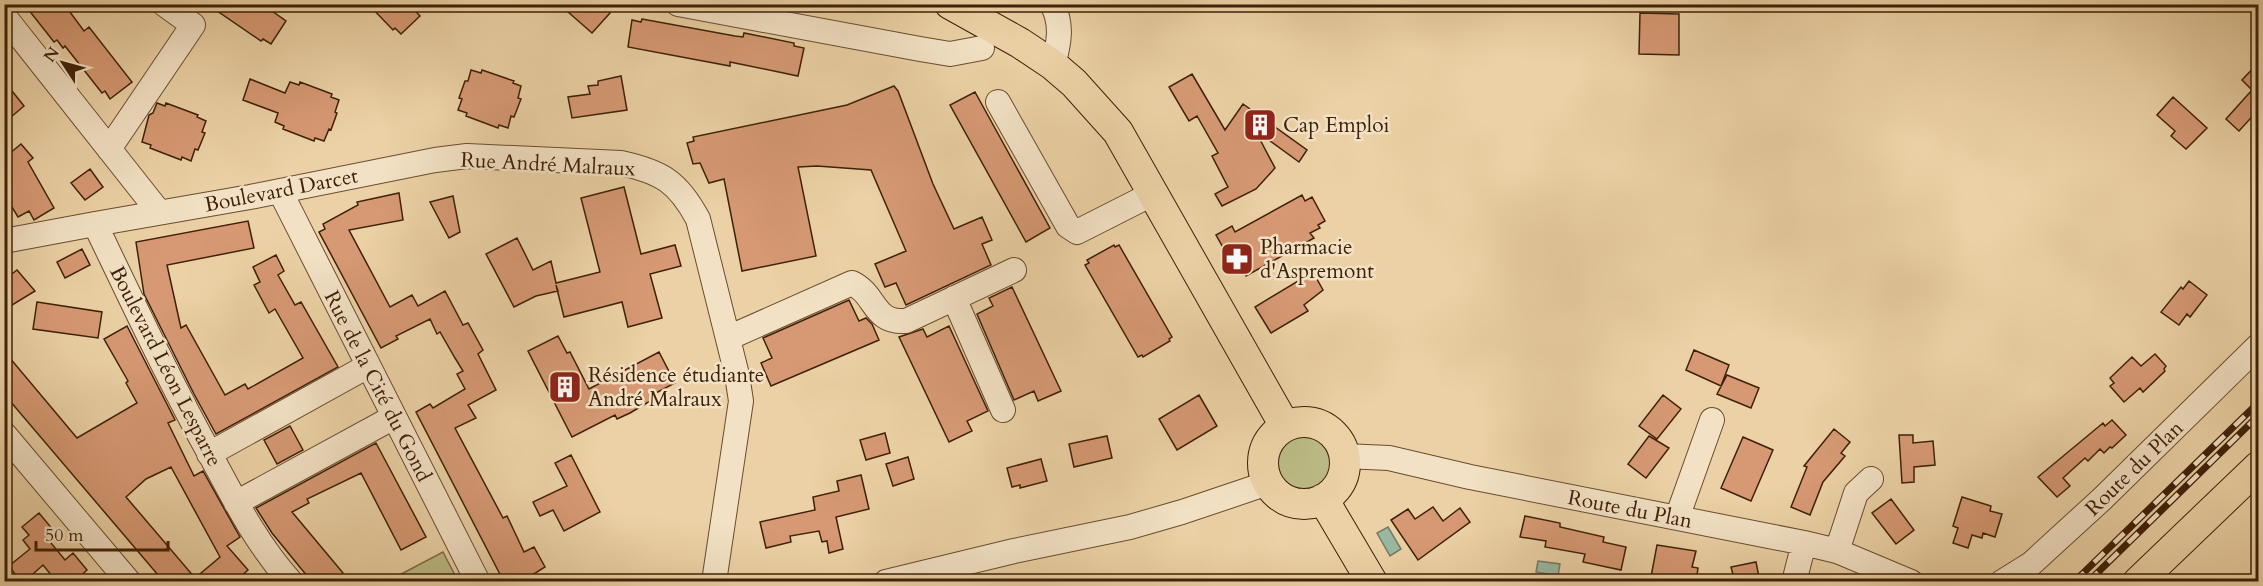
<svg xmlns="http://www.w3.org/2000/svg" width="2263" height="586" font-family="Cardo,serif">
  <rect width="100%" height="100%" fill="#ebd1a5"/>
  <filter id="stains"><feTurbulence type="fractalNoise" baseFrequency=".00333" numOctaves="4"/><feColorMatrix values="0 0 0 0 .2 0 0 0 0 .09 0 0 0 0 .02 0 0 0 .5 -.17"/></filter>
  <radialGradient id="worn" r=".72"><stop offset=".6" stop-color="#630" stop-opacity="0"/><stop offset="1" stop-color="#630" stop-opacity=".3"/></radialGradient>
  <path fill="#bbba84" stroke="#7d6d46" stroke-width="1.5" d="M1278 462a29 29 0 1 1 58 0a29 29 0 1 1-58 0Z
    M443 552 458 581H388Z"/>
  <path fill="#99b8a1" stroke="#757b64" stroke-width="1.5" d="M1388 527 1401 549 1390 556 1377 533Z
    M1538 561 1560 564 1558 576 1536 572Z"/>
  <path fill="#d69973" stroke="#3f2008" stroke-width="1.5" fill-rule="evenodd" d="M24 4H64L84 31 89 27 132 82 110 99 105 91 102 93 65 46 63 48 57 40 54 42Z
    M207 4H262L286 21 271 44 263 39 261 41Z
    M368 4H409L420 16 401 34 395 28 393 30Z
    M559 4H600L610 13 592 33Z
    M1640 13 1679 14V55L1639 54Z
    M642 19 735 36 743 37 744 33 794 43V46L804 48 798 76 730 62V66L628 47 632 20 641 22Z
    M2259 62V109L2239 131 2226 119 2252 90 2242 80Z
    M471 70 481 73 482 70 514 81 513 83 521 86 518 98 521 99 514 117 511 116 508 128 499 125 498 128 466 116 467 113 458 110 462 99 459 98 465 81H468Z
    M1192 74 1225 130 1243 104 1307 150 1299 162 1255 130 1275 168 1256 189 1222 206 1215 194 1228 187 1212 156 1218 153 1197 116 1189 121 1169 87Z
    M621 76 627 110 572 118 568 97 590 94 588 86 598 85V81Z
    M250 79 285 93 290 82 299 85 300 82 332 94 331 97 339 100 335 112 337 113 331 130 329 129 324 141 315 138 314 141 283 129 284 126 275 122 278 113 243 100Z
    M4 81 24 106 4 123Z
    M894 86 898 91 933 184 954 229 982 217 992 240 982 244 991 265 906 305 896 283 885 287 875 264 906 251 871 170 817 166 798 167 816 256 742 271 724 179 709 183 700 163 693 164 687 143 694 141 693 137 847 105Z
    M975 92 1050 228 1026 242 950 105Z
    M2173 97 2207 128 2186 149 2171 136 2175 131 2157 115Z
    M157 103 165 106 166 103 198 115 197 117 206 121 202 132 205 133 198 150 195 149 191 161 182 157 181 160 150 148 151 145 142 142 149 115 153 113Z
    M21 144 33 158 28 162 54 208 34 220 29 211 18 217 4 194V158Z
    M90 169 103 187 85 200 71 183Z
    M624 187 641 254 675 245 681 266 650 274 662 318 628 327 622 302 564 317 556 285 558 291 536 296 514 307 486 254 517 238 533 270 551 261 556 283 600 272 581 198Z
    M399 193 403 220 349 230 390 307 412 295 418 306 445 291 463 325 468 323 483 350 478 354 496 390 468 405 476 418 455 428 503 518 507 516 524 552 534 547 545 567 521 582H504L416 412 430 404 433 408 465 389 457 374 463 371 455 358 440 332 437 334 430 319 396 336 398 339 381 348 319 232 325 229 323 224 358 205 357 202Z
    M1302 195 1305 201 1312 197 1325 221 1318 225 1320 228 1310 233 1314 238 1246 276 1243 271 1238 274 1216 235 1232 226 1235 232Z
    M453 196 460 232 449 238 430 202Z
    M248 221 254 248 167 265 181 328 186 325 225 395 245 384 248 389 303 358 275 309 269 313 254 285 260 282 253 267 276 255 284 271 278 275 295 305 301 302 338 367 216 434 194 394 144 294 136 242Z
    M1114 245 1115 247 1119 245 1172 337 1169 339 1170 341 1143 357 1142 355 1138 357 1085 265 1089 263 1087 260Z
    M82 249 90 265 65 278 57 262Z
    M17 270 35 291 4 310V280Z
    M1313 272 1323 290 1304 305 1308 311 1271 333 1255 307Z
    M2189 281 2207 295 2190 317 2187 314 2179 325 2161 312 2181 287 2183 289Z
    M1012 287 1061 391 1038 401 1034 391 1014 400 977 314 993 306 989 298Z
    M849 300 859 321 866 318 872 324 879 340 771 386 761 363 772 358 763 338Z
    M37 302 102 312 98 338 33 329Z
    M127 326 175 420 168 423 194 476 203 471 240 537 227 546 248 570 235 582H164L4 394V351L77 438 137 403 126 383 128 381 104 339ZM171 467 220 557 195 578 126 497 146 479Z
    M949 326 988 411 967 421 972 431 949 442 899 337 923 329 927 337Z
    M558 336 567 353 570 352 589 389 659 352 675 383 650 396 652 400 630 413 617 419 615 415 572 437 528 351Z
    M1694 350 1729 365 1721 386 1686 370Z
    M2155 354 2166 366 2164 369 2165 371 2143 392 2140 388 2124 402 2110 386 2114 383 2110 378 2132 357 2141 366Z
    M1727 375 1759 388 1751 408 1717 394Z
    M1199 395 1217 426 1177 450 1159 419Z
    M1663 395 1681 409 1657 439 1639 426Z
    M2112 420 2126 435 2112 448 2110 447 2104 453 2100 449 2088 461 2085 458 2063 478 2070 486 2057 497 2038 477 2103 423 2105 426Z
    M290 426 303 450 277 464 264 440Z
    M1834 429 1850 442 1841 453 1845 456 1823 482 1810 515 1791 507 1807 467 1804 466Z
    M885 433 890 453 866 460 860 440Z
    M1899 435H1913V443L1933 441 1935 465 1914 467V482L1902 483Z
    M1107 436 1112 458 1074 467 1069 444Z
    M1649 436 1669 448 1646 478 1628 464Z
    M1743 437 1773 450 1751 501 1721 488Z
    M376 443 426 537 401 550 361 473 307 499 309 503 292 512 343 573 334 582H312L272 533 256 508Z
    M571 455 600 512 564 531 553 510 540 516 533 502 567 486 555 463Z
    M908 457 914 479 893 486 886 464Z
    M1041 459 1047 481 1020 488V485L1012 487 1007 468Z
    M861 475 869 509 836 517 843 549 829 553 827 541 822 542 819 531 790 536 791 542 766 548 760 522 815 510 813 497 839 491 837 481Z
    M1962 497 1991 506 1990 511 2002 514 1995 537 1983 533 1982 538 1972 535 1968 548 1953 543 1958 528 1953 526Z
    M1891 499 1914 530 1896 544 1872 513Z
    M1433 507 1443 521 1460 508 1470 522 1418 560 1391 520 1408 509 1415 519Z
    M39 513 54 531 46 537 65 560 73 553 87 570 74 582H57L43 565 24 582H21L9 566 30 549 23 540 29 535 22 527Z
    M1525 516 1560 523V527L1604 537 1603 542 1626 547 1621 570 1583 562 1585 554 1545 547 1546 541 1520 537Z
    M1657 545 1696 551 1692 567 1698 568 1696 582H1650Z
    M1756 562 1760 582H1735L1731 567Z"/>
  <g fill="none" stroke-linecap="round" stroke-linejoin="round">
    <defs>
      <path id="minor" d="M678 4 920 49 950 54 982 48
        M1052 4C1063 24 1059 44 1053 65
        M4 16 159 212
        M998 102 1068 226 1077 232 1154 193
        M109 149 193 25 164 4
        M280 191 478 582
        M95 224 250 197 435 160 467 156 621 163C662 172 678 182 698 219L737 375 741 401 714 582
        M4 241 95 224C133 303 170 382 212 458 235 501 258 546 291 582
        M954 298 1003 410
        M728 338 852 283C877 295 872 323 906 321L1014 270
        M4 434 129 582
        M209 454 368 366
        M1344 456 1389 458 1470 477 1804 543 1837 551 1911 582
        M236 503 394 417
        M1677 518 1712 420
        M1837 551 1856 493 1871 479
        M886 582 1014 551 1130 527 1182 512 1268 483
        M1794 582 1804 543
        M2002 582 2031 564 2102 499 2258 346"/>
      <path id="major" d="M950 4 1020 43 1053 65 1074 83 1118 132 1285 426
        M1263 463a41 41 0 1 1 82 0a41 41 0 1 1-82 0Z
        M1323 499 1372 582
        M2138 582 2258 467"/>
    </defs>
    <use href="#minor" stroke="#6a4c2f" stroke-width="26"/>
    <use href="#major" stroke="#3f2008" stroke-width="32"/>
    <use href="#minor" stroke="#f2e1c4" stroke-width="24"/>
    <use href="#major" stroke="#ebd1a5" stroke-width="30"/>
    <defs>
      <path id="rail" d="M2074 582 2258 403
        M2088 582 2258 416"/>
    </defs>
    <use href="#rail" stroke="#3f2008" stroke-width="7"/>
    <use href="#rail" stroke="#f2e1c4" stroke-width="4.5" stroke-dasharray="14" stroke-linecap="butt"/>
  </g>
  <defs>
    <symbol id="building-square" viewBox="-11 -11 22 22"><rect x="-9" y="-9" width="18" height="18" rx="4" fill="#8f2418" stroke="#f2e1c4"/><path d="M-4-6H4V6H1V3H-1V6H-4ZM-2.5-4.3h1.7v1.8h-1.7ZM.8-4.3h1.7v1.8H.8ZM-2.5-1h1.7V.8h-1.7ZM.8-1h1.7V.8H.8Z" fill="#fff"/></symbol>
    <symbol id="pharmacy-square" viewBox="-11 -11 22 22"><rect x="-9" y="-9" width="18" height="18" rx="4" fill="#8f2418" stroke="#f2e1c4"/><path d="M-2-6h4v4h4v4h-4v4h-4v-4h-4v-4h4Z" fill="#fff"/></symbol>
  </defs>
  <g fill-rule="evenodd">
    <use href="#building-square" x="1241" y="106" width="38" height="38"/>
    <use href="#pharmacy-square" x="1218" y="240" width="38" height="38"/>
    <use href="#building-square" x="546" y="368" width="38" height="38"/>
  </g>
  <g text-anchor="middle" stroke-width="5" stroke-linejoin="round" paint-order="stroke">
    <g font-size="21" fill="#3f2008" stroke="#f2e1c4" text-anchor="start">
      <text x="1283" y="132">Cap Emploi</text>
      <text x="1260" y="254">Pharmacie<tspan x="1260" dy="24">d'Aspremont</tspan></text>
      <text x="588" y="382">Résidence étudiante<tspan x="588" dy="24">André Malraux</tspan></text>
    </g>
    <g font-size="21" fill="#3f2008" stroke="#f2e1c4">
      <text transform="translate(548 164) rotate(3)" y="7">Rue André Malraux</text>
      <text transform="translate(281 190) rotate(-11)" y="7">Boulevard Darcet</text>
      <text transform="translate(166 366) rotate(63)" y="7">Boulevard Léon Lesparre</text>
      <text transform="translate(378 386) rotate(63)" y="7">Rue de la Cité du Gond</text>
      <text transform="translate(2134 468) rotate(-44)" y="7">Route du Plan</text>
      <text transform="translate(1630 509) rotate(11)" y="7">Route du Plan</text>
    </g>
  </g>
  <rect width="2263" height="586" fill="none" stroke="#ebd1a5" stroke-width="24"/>
  <rect x="6" y="6" width="2251" height="574" fill="none" stroke="#3f2008" stroke-width="3"/>
  <rect x="12" y="12" width="2239" height="562" fill="none" stroke="#3f2008" stroke-width="1.5"/>
  <g transform="translate(63 63) rotate(306)" stroke="#f2e1c4" stroke-width="4.5" paint-order="stroke">
  <path d="M0-4.5L10 22L0 15L-10 22Z" fill="#3f2008"/>
  <text y="-9" font-size="16" font-weight="bold" text-anchor="middle" fill="#3f2008">N</text>
  </g>
  <path d="M36 541v9h132v-9" fill="none" stroke="#3f2008" stroke-width="3"/>
  <text x="45" y="541" font-size="18" fill="#3f2008" stroke="#f2e1c4" stroke-width="4.5" paint-order="stroke">50 m</text>
  <rect width="100%" height="100%" filter="url(#stains)"/>
  <rect width="100%" height="100%" fill="url(#worn)"/>
</svg>
